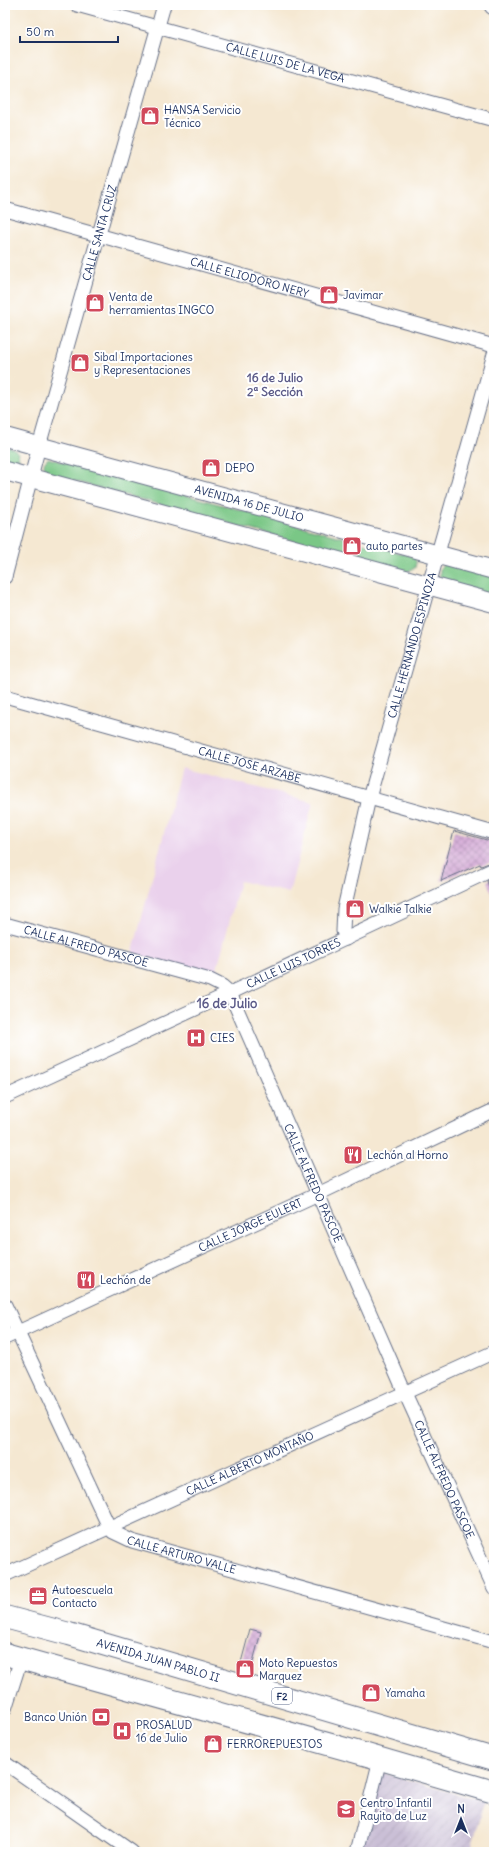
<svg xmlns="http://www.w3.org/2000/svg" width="499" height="1857" font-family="Delius,sans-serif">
  <defs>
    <pattern id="industrial-furrows" width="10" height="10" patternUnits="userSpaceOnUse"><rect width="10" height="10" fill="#cabfd6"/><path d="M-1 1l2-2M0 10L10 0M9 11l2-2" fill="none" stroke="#ada4ba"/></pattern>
    <pattern id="building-cross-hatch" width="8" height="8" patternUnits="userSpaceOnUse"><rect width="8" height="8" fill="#d5acd7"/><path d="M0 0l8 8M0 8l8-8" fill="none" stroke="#ac8cb2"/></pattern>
  </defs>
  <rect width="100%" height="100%" fill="#fff"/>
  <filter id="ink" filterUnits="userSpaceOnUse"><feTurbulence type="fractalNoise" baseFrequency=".025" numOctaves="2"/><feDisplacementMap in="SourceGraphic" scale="8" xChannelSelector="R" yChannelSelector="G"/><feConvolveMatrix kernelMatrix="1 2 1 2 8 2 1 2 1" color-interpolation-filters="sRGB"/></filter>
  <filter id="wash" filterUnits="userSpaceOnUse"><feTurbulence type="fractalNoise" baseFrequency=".012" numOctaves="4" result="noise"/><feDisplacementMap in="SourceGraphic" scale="16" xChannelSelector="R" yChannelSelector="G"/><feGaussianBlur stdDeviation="0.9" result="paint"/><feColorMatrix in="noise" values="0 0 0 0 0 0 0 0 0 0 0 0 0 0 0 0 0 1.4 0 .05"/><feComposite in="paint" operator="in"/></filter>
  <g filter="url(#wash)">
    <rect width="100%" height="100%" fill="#f5e8d2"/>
    <path fill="#ead1ec" d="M181 768 313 802 289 893 240 881 215 977 132 955Z"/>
    <path fill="url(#industrial-furrows)" d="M381 1772 484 1802 470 1852H389L360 1844Z"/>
    <path fill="#7ac786" stroke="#4a7b72" d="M5 446C14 449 18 449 19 459L16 463H5Z
      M48 458 415 557 416 562 415 568 406 572 45 473 44 463Z
      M445 563 494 574V596L445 582 440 576V568Z"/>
    <g id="blocks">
      <path fill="url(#building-cross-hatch)" d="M454 831 494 842V861L481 866 480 864 441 881Z
        M494 878V897H493L487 881Z
        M250 1629 261 1632 250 1673 239 1670Z"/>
    </g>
  </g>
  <g filter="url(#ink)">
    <use href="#blocks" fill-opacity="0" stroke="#677087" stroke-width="1"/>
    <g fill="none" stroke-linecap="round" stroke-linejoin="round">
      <defs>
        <g id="street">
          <path id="s1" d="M77 5 494 120"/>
          <path id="s2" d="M5 209 494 346"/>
          <path id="s3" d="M5 577 39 446 164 5"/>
          <path id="s4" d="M5 696 494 833"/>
          <path id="s5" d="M5 924 210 980 222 986 230 993 405 1393 494 1588"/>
          <path id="s6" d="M346 939 343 931 344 909 369 798 494 354"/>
          <path id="s7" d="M5 1097 230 993 494 869"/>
          <path id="s8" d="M5 1305 109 1527 113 1532 132 1541 494 1642"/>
          <path id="s9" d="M5 1338 318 1194 494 1110"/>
          <path id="s10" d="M5 1575 494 1352"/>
          <path d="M5 1709 21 1659"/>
          <path d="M5 1763 132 1852"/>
          <path d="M357 1852 380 1759"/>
        </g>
        <g id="secondary">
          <path d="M493 5 494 6"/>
          <path id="s11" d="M5 437 494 570"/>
          <path d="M5 471 494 603"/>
        </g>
        <g id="highway">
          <path id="s12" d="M5 1617 69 1634 494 1759"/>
          <path d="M5 1654 367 1755 494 1792"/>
        </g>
      </defs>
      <use href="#street" stroke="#677087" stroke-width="15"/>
      <use href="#secondary" stroke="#677087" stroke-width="20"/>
      <use href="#highway" stroke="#677087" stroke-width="24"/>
      <use href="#street" stroke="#fff" stroke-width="13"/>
      <use href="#secondary" stroke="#fff" stroke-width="18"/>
      <use href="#highway" stroke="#fff" stroke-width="22"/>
    </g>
  </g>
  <defs>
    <symbol id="shop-square" viewBox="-11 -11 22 22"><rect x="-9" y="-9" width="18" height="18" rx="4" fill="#d1495b" stroke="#fff"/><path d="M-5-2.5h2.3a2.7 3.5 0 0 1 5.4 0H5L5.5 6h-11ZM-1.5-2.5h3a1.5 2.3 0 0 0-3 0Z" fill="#fff"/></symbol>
    <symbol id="hospital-square" viewBox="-11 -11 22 22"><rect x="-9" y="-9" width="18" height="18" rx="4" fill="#d1495b" stroke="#fff"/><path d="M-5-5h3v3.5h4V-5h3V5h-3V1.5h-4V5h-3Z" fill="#fff"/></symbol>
    <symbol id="restaurant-square" viewBox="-11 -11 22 22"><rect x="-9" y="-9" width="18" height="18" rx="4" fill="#d1495b" stroke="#fff"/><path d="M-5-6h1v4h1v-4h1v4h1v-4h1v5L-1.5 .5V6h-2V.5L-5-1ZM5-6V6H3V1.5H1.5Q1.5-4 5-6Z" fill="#fff"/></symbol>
    <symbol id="office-square" viewBox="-11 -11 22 22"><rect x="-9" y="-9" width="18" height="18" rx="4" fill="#d1495b" stroke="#fff"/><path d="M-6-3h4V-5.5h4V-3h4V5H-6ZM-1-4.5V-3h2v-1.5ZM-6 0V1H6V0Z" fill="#fff"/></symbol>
    <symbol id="bank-square" viewBox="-11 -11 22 22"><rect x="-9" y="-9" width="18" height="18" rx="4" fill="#d1495b" stroke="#fff"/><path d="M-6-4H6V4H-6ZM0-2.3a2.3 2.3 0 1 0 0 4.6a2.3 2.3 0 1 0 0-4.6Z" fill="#fff"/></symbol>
    <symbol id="school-square" viewBox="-11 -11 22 22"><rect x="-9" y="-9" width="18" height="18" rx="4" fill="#d1495b" stroke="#fff"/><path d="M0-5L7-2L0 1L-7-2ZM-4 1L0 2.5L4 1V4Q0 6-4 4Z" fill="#fff"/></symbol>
  </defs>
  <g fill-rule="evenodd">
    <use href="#shop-square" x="139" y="105" width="22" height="22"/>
    <use href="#shop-square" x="318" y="284" width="22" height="22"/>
    <use href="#shop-square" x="84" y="292" width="22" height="22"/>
    <use href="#shop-square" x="69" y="352" width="22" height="22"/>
    <use href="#shop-square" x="200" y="457" width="22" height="22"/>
    <use href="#shop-square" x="341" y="535" width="22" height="22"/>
    <use href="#shop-square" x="344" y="898" width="22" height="22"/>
    <use href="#hospital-square" x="185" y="1027" width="22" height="22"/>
    <use href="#restaurant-square" x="342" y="1144" width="22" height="22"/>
    <use href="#restaurant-square" x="75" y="1269" width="22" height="22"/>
    <use href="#office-square" x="27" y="1585" width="22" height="22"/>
    <use href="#shop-square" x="234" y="1658" width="22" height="22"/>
    <use href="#shop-square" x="360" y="1682" width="22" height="22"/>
    <use href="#bank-square" x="90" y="1706" width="22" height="22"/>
    <use href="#hospital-square" x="111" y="1720" width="22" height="22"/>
    <use href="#shop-square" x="202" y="1733" width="22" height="22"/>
    <use href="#school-square" x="335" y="1798" width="22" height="22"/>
  </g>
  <g text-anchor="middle" stroke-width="4" stroke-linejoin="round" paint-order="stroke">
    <rect fill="#fff" stroke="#5f6d8e" stroke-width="1" x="272" y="1688" width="20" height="16" rx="3"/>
    <g font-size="10" font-weight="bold" fill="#1b2f5e">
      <text x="282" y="1700">F2</text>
    </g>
    <g font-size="11" fill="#1b2f5e" stroke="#fff">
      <text dy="4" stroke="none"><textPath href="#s1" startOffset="216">CALLE LUIS DE LA VEGA</textPath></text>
      <text dy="4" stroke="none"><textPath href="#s3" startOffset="357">CALLE SANTA CRUZ</textPath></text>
      <text dy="4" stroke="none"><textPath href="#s2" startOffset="254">CALLE ELIODORO NERY</textPath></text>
      <text dy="4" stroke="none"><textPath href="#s11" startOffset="253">AVENIDA 16 DE JULIO</textPath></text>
      <text dy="4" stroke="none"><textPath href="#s6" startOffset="303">CALLE HERNANDO ESPINOZA</textPath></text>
      <text dy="4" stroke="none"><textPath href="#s4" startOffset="254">CALLE JOSE ARZABE</textPath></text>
      <text dy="4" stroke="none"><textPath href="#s5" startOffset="84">CALLE ALFREDO PASCOE</textPath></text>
      <text dy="4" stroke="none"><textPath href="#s7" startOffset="318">CALLE LUIS TORRES</textPath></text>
      <text dy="4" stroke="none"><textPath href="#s5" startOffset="444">CALLE ALFREDO PASCOE</textPath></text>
      <text dy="4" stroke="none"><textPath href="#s9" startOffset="270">CALLE JORGE EULERT</textPath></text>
      <text dy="4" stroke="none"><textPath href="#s10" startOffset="269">CALLE ALBERTO MONTAÑO</textPath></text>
      <text dy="4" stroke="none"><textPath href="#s5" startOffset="768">CALLE ALFREDO PASCOE</textPath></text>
      <text dy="4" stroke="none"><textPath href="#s8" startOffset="324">CALLE ARTURO VALLE</textPath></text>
      <text dy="4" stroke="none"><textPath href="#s12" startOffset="159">AVENIDA JUAN PABLO II</textPath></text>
    </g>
    <g font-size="11" fill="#1b2f5e" stroke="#fff" text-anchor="start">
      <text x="164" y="114">HANSA Servicio<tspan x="164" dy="13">Técnico</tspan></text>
      <text x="343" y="299">Javimar</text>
      <text x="109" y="301">Venta de<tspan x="109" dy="13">herramientas INGCO</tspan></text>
      <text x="94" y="361">Sibal Importaciones<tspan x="94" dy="13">y Representaciones</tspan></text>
      <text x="225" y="472">DEPO</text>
      <text x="366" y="550">auto partes</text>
      <text x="369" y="913">Walkie Talkie</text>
      <text x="210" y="1042">CIES</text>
      <text x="367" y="1159">Lechón al Horno</text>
      <text x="100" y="1284">Lechón de</text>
      <text x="52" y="1594">Autoescuela<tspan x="52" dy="13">Contacto</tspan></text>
      <text x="259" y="1667">Moto Repuestos<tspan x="259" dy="13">Marquez</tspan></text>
      <text x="385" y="1697">Yamaha</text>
      <text x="87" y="1721" text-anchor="end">Banco Unión</text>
      <text x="136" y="1729">PROSALUD<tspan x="136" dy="13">16 de Julio</tspan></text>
      <text x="227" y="1748">FERROREPUESTOS</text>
      <text x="360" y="1807">Centro Infantil<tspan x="360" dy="13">Rayito de Luz</tspan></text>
    </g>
    <g font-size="12" font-weight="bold" fill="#5c5b88" stroke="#fff">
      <text x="275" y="382">16 de Julio<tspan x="275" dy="14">2ª Sección</tspan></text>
    </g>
    <g font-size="13" font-weight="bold" fill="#5c5b88" stroke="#fff">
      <text x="227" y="1008">16 de Julio</text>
    </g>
  </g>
  <rect width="499" height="1857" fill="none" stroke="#fff" stroke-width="20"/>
  <g transform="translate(461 1819)" stroke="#ffffff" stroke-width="3" paint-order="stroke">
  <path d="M0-3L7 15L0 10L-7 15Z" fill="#1b2f5e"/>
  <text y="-6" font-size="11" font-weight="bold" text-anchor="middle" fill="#1b2f5e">N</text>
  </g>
  <path d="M20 36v6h98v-6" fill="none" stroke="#1b2f5e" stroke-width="2"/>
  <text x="26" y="36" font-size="12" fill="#1b2f5e" stroke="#ffffff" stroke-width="3" paint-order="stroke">50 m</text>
</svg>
